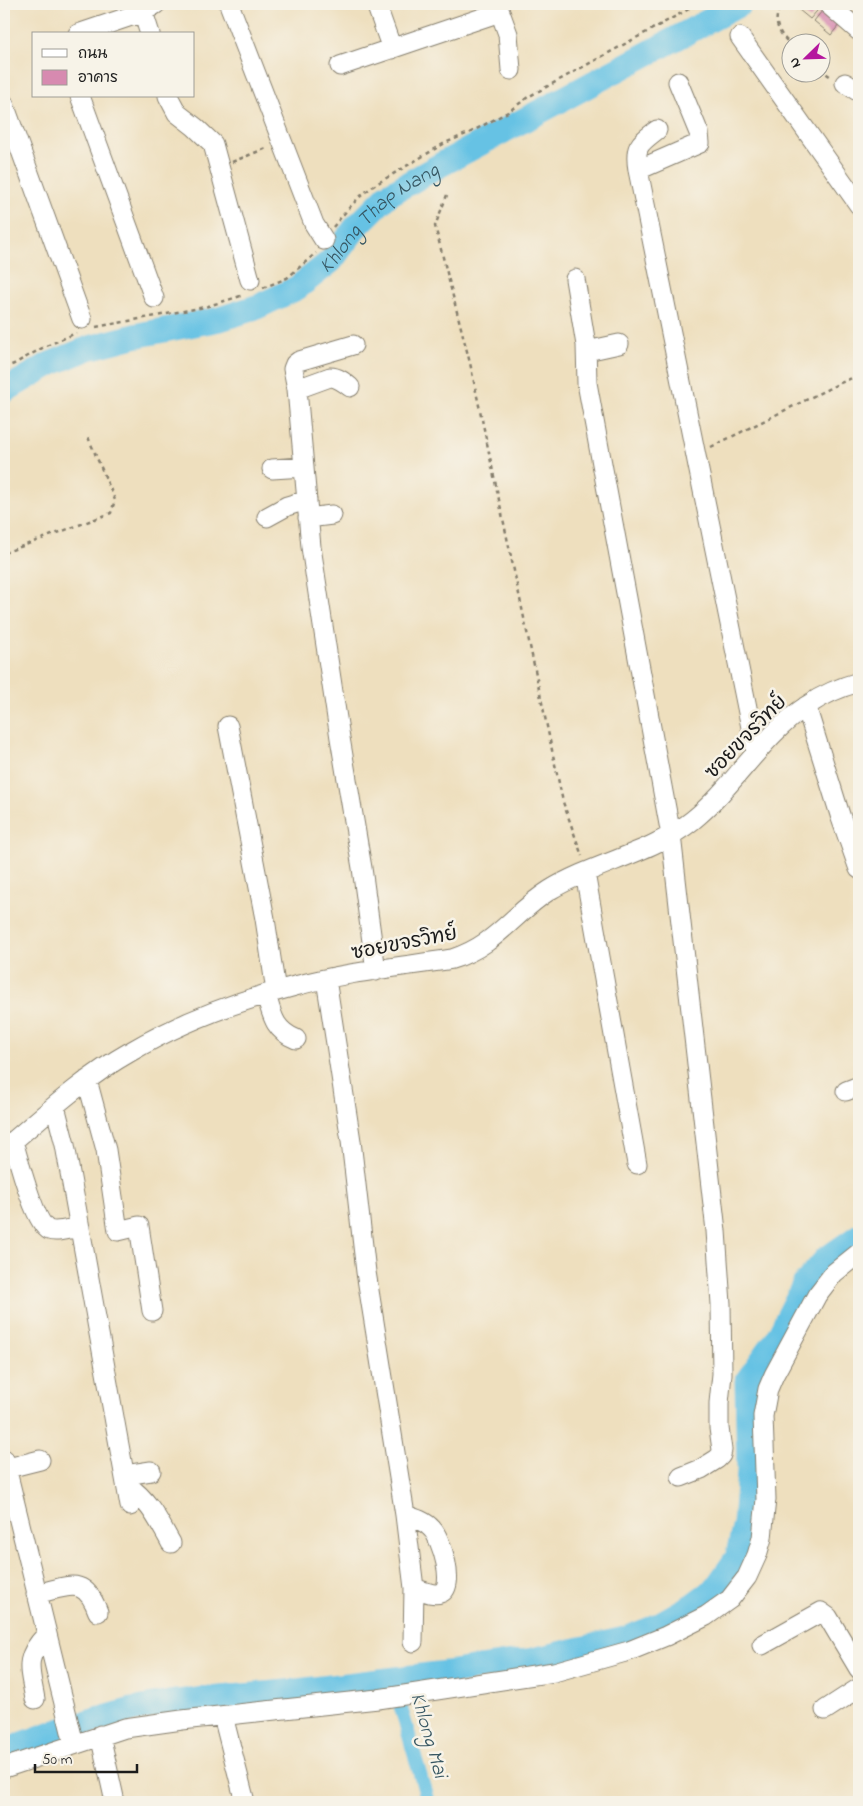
<svg xmlns="http://www.w3.org/2000/svg" width="863" height="1806" font-family="'Indie Flower','Playpen Sans Thai',sans-serif">
  <rect width="100%" height="100%" fill="#f7f3e8"/>
  <filter id="ink" filterUnits="userSpaceOnUse"><feTurbulence type="fractalNoise" baseFrequency=".02" numOctaves="2"/><feDisplacementMap in="SourceGraphic" scale="10" xChannelSelector="R" yChannelSelector="G"/><feConvolveMatrix kernelMatrix="1 2 1 2 8 2 1 2 1" color-interpolation-filters="sRGB"/></filter>
  <filter id="wash" filterUnits="userSpaceOnUse"><feTurbulence type="fractalNoise" baseFrequency=".0096" numOctaves="4" result="noise"/><feDisplacementMap in="SourceGraphic" scale="20" xChannelSelector="R" yChannelSelector="G"/><feGaussianBlur stdDeviation="1.12" result="paint"/><feColorMatrix in="noise" values="0 0 0 0 0 0 0 0 0 0 0 0 0 0 0 0 0 1.4 0 .05"/><feComposite in="paint" operator="in"/></filter>
  <g filter="url(#wash)">
    <rect width="100%" height="100%" fill="#eedfbe"/>
    <g fill="none" stroke-linecap="round" stroke-linejoin="round">
      <path stroke="#66c2e4" stroke-width="14" d="M4 385 7 389
        M393 1680 428 1802"/>
      <g stroke="#66c2e4" stroke-width="25">
        <path id="s1" d="M4 391 50 364 89 348 134 336 220 319 257 307 297 288 331 261 356 227 388 195 442 164 740 4"/>
        <path d="M4 1751 55 1732 132 1710 175 1702 297 1691 446 1673 533 1660 625 1639 651 1629 693 1605 716 1588 737 1558 745 1524 749 1471 747 1381 777 1339 804 1285 826 1259 859 1236"/>
      </g>
    </g>
    <g id="blocks">
      <path fill="#d78ab0" d="M795 4H823L810 19 793 5Z
        M826 6 843 20 831 35 814 21Z"/>
    </g>
  </g>
  <g filter="url(#ink)">
    <use href="#blocks" fill-opacity="0" stroke="#857e6d" stroke-width="1"/>
    <g fill="none" stroke-linecap="round" stroke-linejoin="round">
      <defs>
        <path id="minor" d="M229 4 314 224 324 240
          M376 4 392 49
          M497 4 508 34 511 70
          M828 4 859 31
          M143 12 150 34
          M78 34 143 12 156 4
          M740 37 859 205
          M340 66 500 12
          M678 82 699 133 700 143 638 170 756 752
          M845 83 859 92
          M80 96 154 298
          M168 96 177 113 195 127 213 144 250 280
          M4 104 82 319
          M638 170C634 146 639 144 657 130
          M575 279 586 345 587 383 671 835 716 1231 721 1304 722 1374 719 1403V1428L722 1450 721 1455 717 1459 701 1469 681 1477
          M353 345 299 361 295 364 293 369 297 389 302 445 311 547 340 738 362 868 376 971
          M587 351 619 344
          M297 389 330 377C338 377 344 382 350 387
          M272 469 304 467
          M267 517 287 506 307 500
          M308 518 332 515
          M806 706 841 818 859 869
          M228 726 265 919 276 991
          M585 873 637 1164
          M326 979 351 1141 366 1272 405 1515 414 1588 413 1642
          M266 994C272 1015 274 1030 296 1039
          M87 1080 106 1150 118 1231 139 1226 152 1311
          M846 1091 859 1086
          M55 1106 65 1145 130 1506
          M13 1141C18 1158 35 1224 49 1230 57 1233 72 1228 80 1227
          M4 1149C44 1115 84 1078 130 1052 181 1022 237 1001 295 986 346 972 400 967 452 959 497 945 513 913 550 890 596 862 651 854 693 820 735 786 762 735 808 705 824 694 841 687 859 682
          M4 1459 74 1744
          M4 1469 40 1460
          M125 1475 151 1471
          M126 1484C150 1502 157 1518 171 1543
          M405 1515C415 1518 425 1521 432 1529 441 1538 457 1588 440 1593 433 1596 421 1590 414 1588
          M36 1594C68 1587 84 1574 98 1612
          M762 1645 821 1612 828 1617 859 1669
          M35 1699C30 1669 23 1659 46 1635
          M825 1710 859 1688
          M223 1716 245 1802
          M100 1735 115 1802
          M4 1768 125 1728 182 1720 378 1699 554 1672 629 1651 666 1636 706 1616 730 1599 747 1577 757 1555 762 1538 766 1499 763 1416 768 1389 774 1375 817 1295 834 1273 859 1253"/>
      </defs>
      <use href="#minor" stroke="#857e6d" stroke-width="21"/>
      <path stroke="#857e6d" stroke-width="2.5" stroke-dasharray="4 4" stroke-linecap="butt" d="M772 4 779 9C773 24 779 33 790 44
        M779 9 783 4
        M820 69 831 77
        M232 162 269 147
        M447 195 435 226 470 363 563 802 582 856
        M333 227C346 211 360 194 378 183L445 143 471 132 508 112 528 97 698 4
        M263 288 287 278 316 253
        M96 327 205 307 244 295
        M4 368 14 364 44 347 76 333
        M711 447 838 384 859 375
        M4 553 111 513 115 500 88 437"/>
      <use href="#minor" stroke="#fff" stroke-width="19"/>
    </g>
  </g>
  <g text-anchor="middle" stroke-width="5" stroke-linejoin="round" paint-order="stroke">
    <g font-size="20" fill="#1c1c1c" stroke="#f7f3e8">
      <text transform="translate(745 736) rotate(-46)" y="7">ซอยขจรวิทย์</text>
      <text transform="translate(404 942) rotate(-11)" y="7">ซอยขจรวิทย์</text>
    </g>
    <g font-size="21" font-style="italic" fill="#365662" stroke="#f7f3e8">
      <text dy="7" stroke="none"><textPath href="#s1" startOffset="422">Khlong Thap Nang</textPath></text>
      <text transform="translate(430 1735) rotate(74)" y="7">Khlong Mai</text>
    </g>
  </g>
  <rect width="863" height="1806" fill="none" stroke="#f7f3e8" stroke-width="20"/>
  <rect x="32" y="32" width="162" height="65" fill="#f7f3e8" stroke="#9f9d96"/>
  <rect x="42" y="49" width="25" height="8" fill="#ffffff" stroke="#9f9d96"/>
  <text x="78" y="58" font-size="15" fill="#1c1c1c">ถนน</text>
  <rect x="42" y="70" width="25" height="15" fill="#d78ab0" stroke="#9f9d96"/>
  <text x="78" y="82" font-size="15" fill="#1c1c1c">อาคาร</text>
  <g transform="translate(806 58) rotate(247)"><circle r="24" fill="#f7f3e8" stroke="#9f9d96"/>
  <path d="M0-4L9 19L0 12L-9 19Z" fill="#b5179e"/>
  <text y="-8" font-size="14" font-weight="bold" text-anchor="middle" fill="#1c1c1c">N</text>
  </g>
  <path d="M35 1764v8h102v-8" fill="none" stroke="#1c1c1c" stroke-width="2.5"/>
  <text x="42" y="1764" font-size="15" fill="#1c1c1c" stroke="#f7f3e8" stroke-width="4" paint-order="stroke">50 m</text>
</svg>
